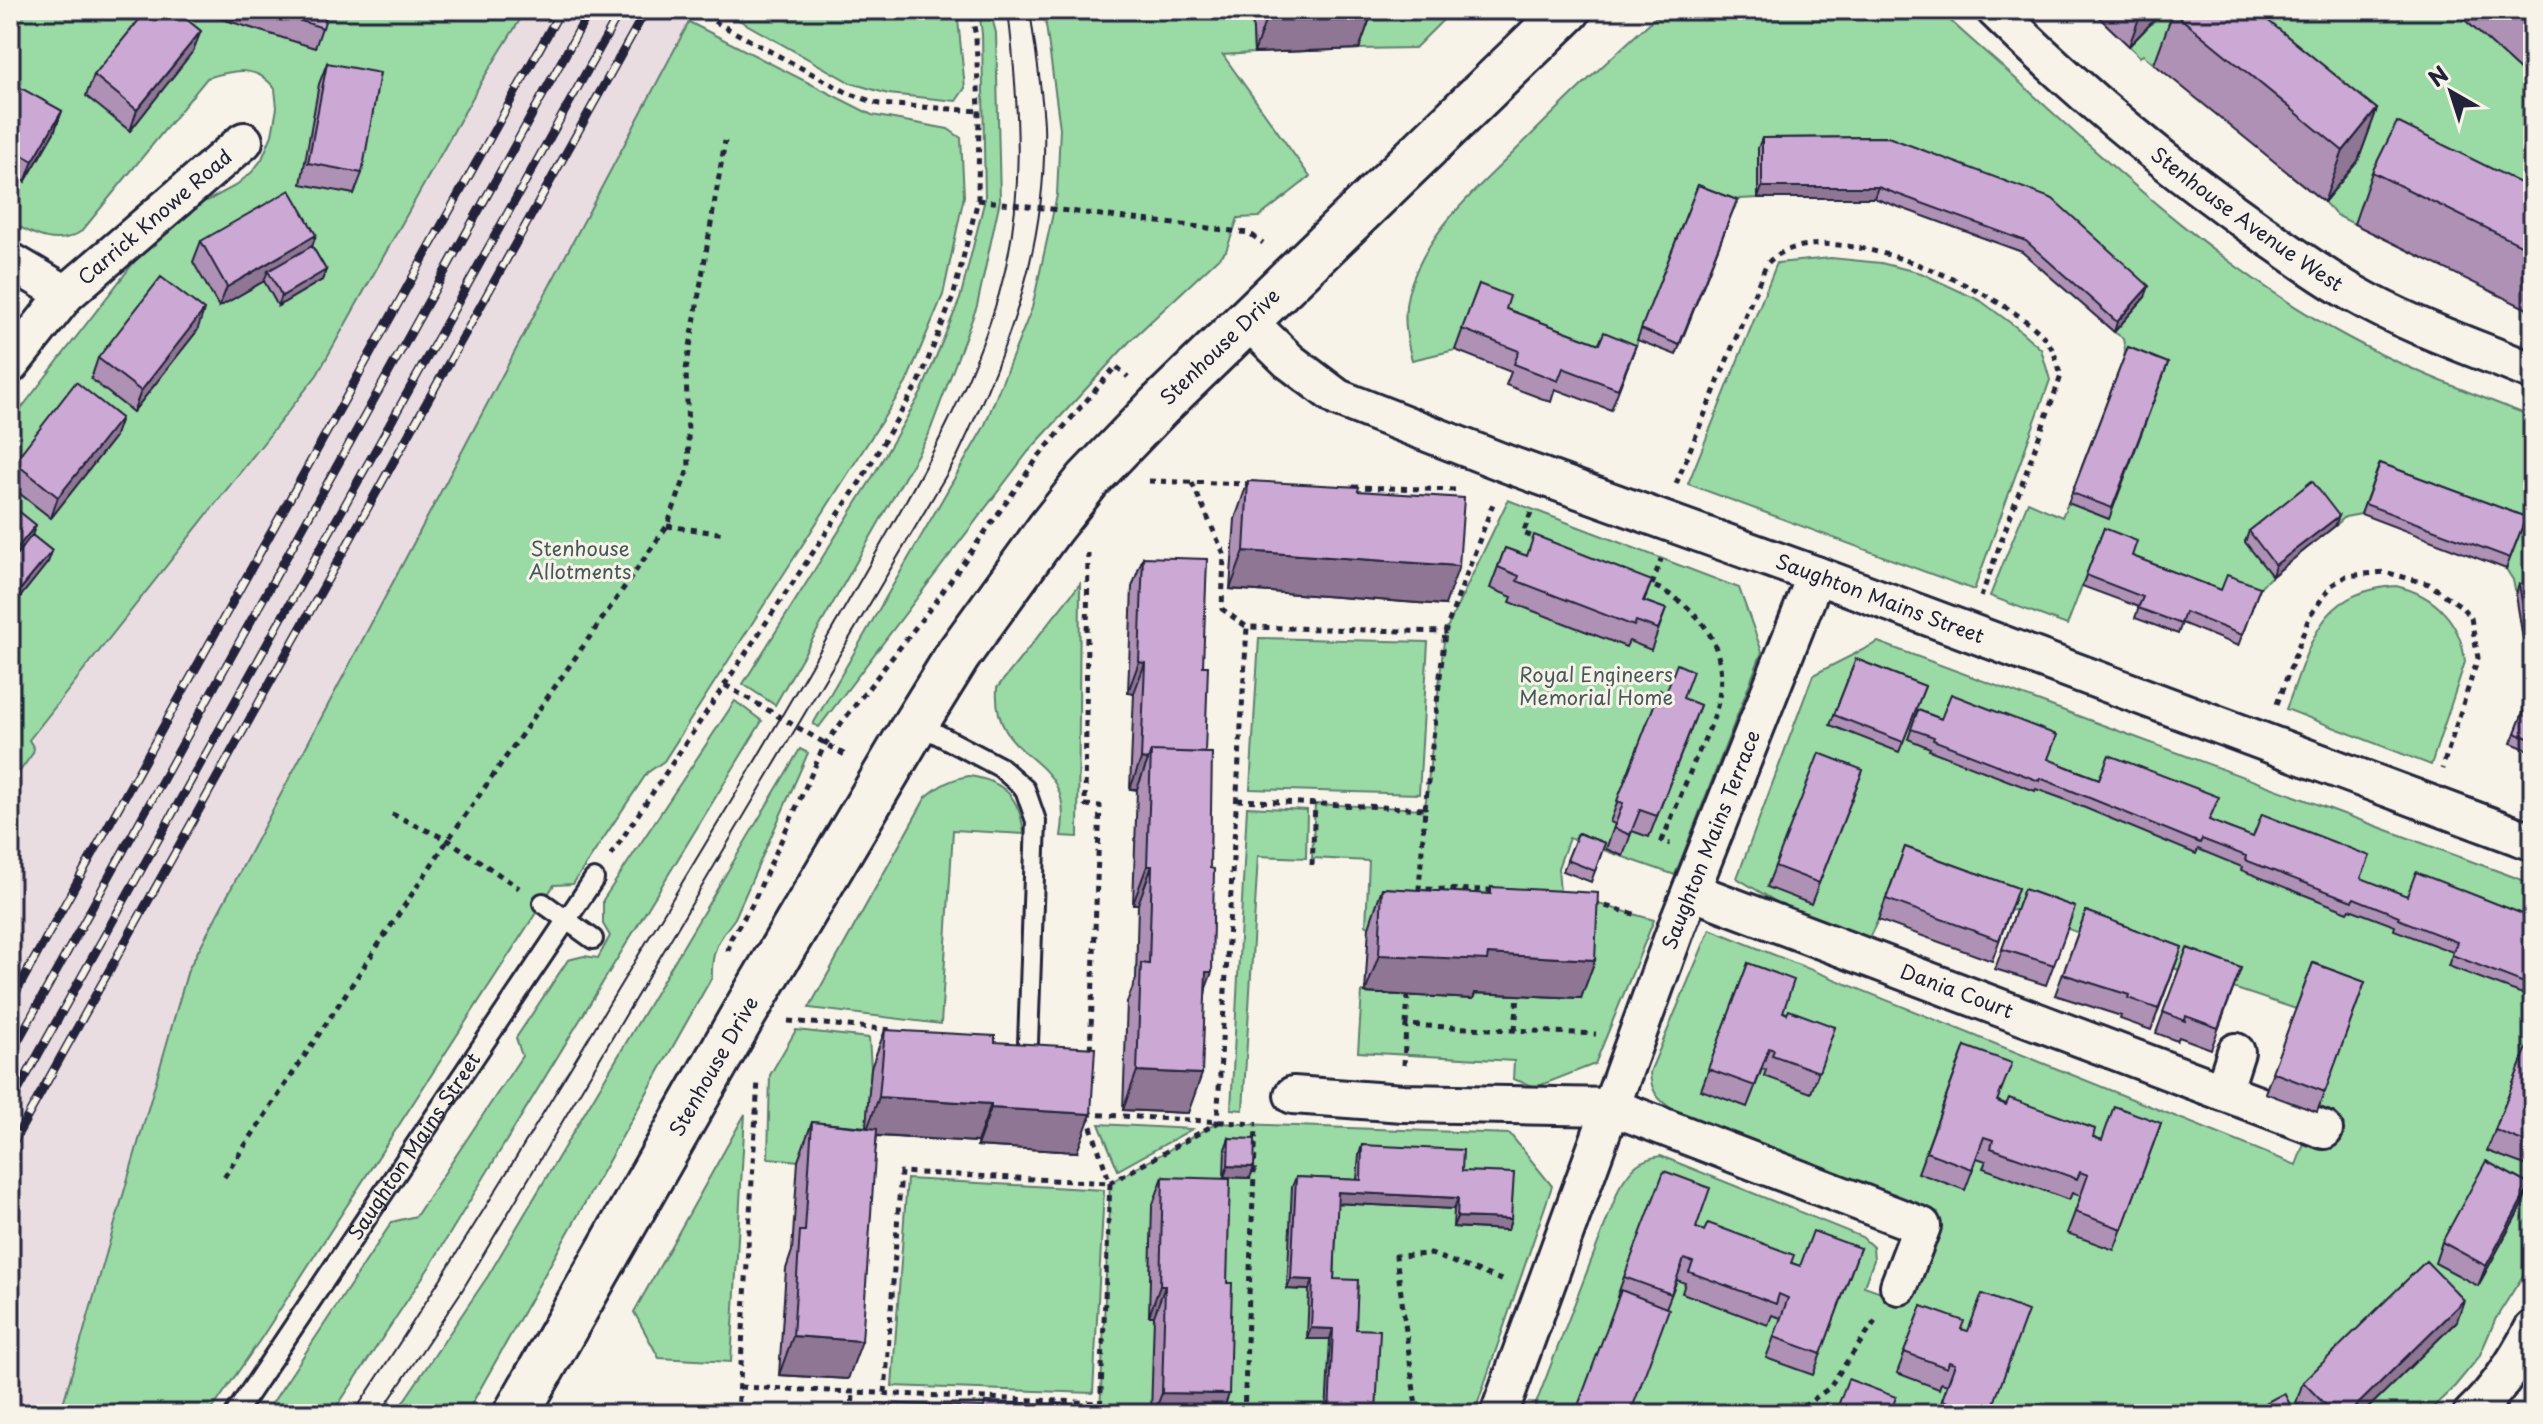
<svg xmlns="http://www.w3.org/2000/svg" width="2543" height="1424" font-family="'Playpen Sans',sans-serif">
  <rect width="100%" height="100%" fill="#f7f3e8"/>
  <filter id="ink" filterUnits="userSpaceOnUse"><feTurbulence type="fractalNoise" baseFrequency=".0125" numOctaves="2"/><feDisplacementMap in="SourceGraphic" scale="16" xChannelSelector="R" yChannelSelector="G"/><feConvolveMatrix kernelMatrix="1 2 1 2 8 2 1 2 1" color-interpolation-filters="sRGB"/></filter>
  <g filter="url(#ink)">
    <path fill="#eadde2" d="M526 10H696L188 970 60 1414H10V785L33 753 29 740 317 375 483 79Z"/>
    <path fill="#9adaa4" stroke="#5e7e70" stroke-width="2" d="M10 10H526L483 79 317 375 29 740 34 748 33 753 10 785V423L145 248 183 209 209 200 235 186 252 172 262 159 272 135 277 108 275 89C257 64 233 70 207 78L82 231C57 248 34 235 10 222Z
      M721 10H957L965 88 956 101 888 94 851 83Z
      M979 10H990L996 33 1000 200 977 306 928 436 775 705 743 684 869 483 921 393 960 299 985 199 982 34Z
      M1044 10H1252L1254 53 1223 55 1310 177 1259 217 1238 218 1226 251 1131 340 1028 452 819 727 813 724 984 427 1032 308 1057 195 1060 128Z
      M1358 10H1446L1450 13 1415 48 1359 49Z
      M1664 10H1939C1968 38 1999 63 2029 91 2128 182 2230 274 2349 338 2408 370 2471 393 2533 417V592L2516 595 2513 580 2506 569 2521 528 2377 474 2361 514 2345 517 2335 526 2245 541 2272 576 2261 586 2256 597 2224 586 2217 600 2128 567 2100 539 2067 625 1990 596 2028 502 2062 517 2068 503 2109 519 2125 351 2123 338 2114 332 2145 297 1758 148V198L1740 199 1733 210 1694 195 1628 366 1596 353 1455 350 1412 360C1406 339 1403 315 1408 294 1425 232 1474 192 1517 149 1565 101 1613 55 1664 10Z
      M2164 10H2454L2533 82V250L2378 174 2354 224 2336 215 2324 202 2358 161 2188 23 2154 64 2143 55 2140 57 2129 46Z
      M689 22 872 115 948 129 961 138 964 196 943 295 906 383 664 761 647 773 573 884 554 885 262 1337 209 1414H60L188 970Z
      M1831 258 1881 263 1921 273 1981 301 2016 327 2041 349 2050 380 1974 590 1688 484 1777 263Z
      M1508 500 1739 588 1762 652 1675 875 1569 838 1558 868 1560 893 1654 920 1595 1064 1536 1087 1513 1079 1514 1061 1358 1052 1362 992 1473 999 1474 993 1580 998 1477 932 1366 926 1369 861 1312 858 1315 804 1425 809 1445 632Z
      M1080 584 1078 837 1061 836C1077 748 992 769 997 688Z
      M2396 586C2435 595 2461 622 2465 662L2431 765 2286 709C2311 646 2316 591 2396 586Z
      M1259 638 1428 642 1419 794 1250 789Z
      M1878 642 2533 884V1260L2496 1318 2479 1357 2455 1386 2426 1414H1532L1620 1186C1632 1167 1639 1159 1661 1156L1862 1237 1873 1247 1874 1260 1864 1286 1904 1300 1938 1212 1683 1117C1664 1103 1651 1098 1650 1072L1710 929 2296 1165 2357 1003 2296 1009 2179 970 2017 910 1878 920 1864 948 1827 933 1737 878 1813 675Z
      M735 701 762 721 430 1266 332 1414H265L392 1222 416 1216 522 1056 516 1038 568 960 584 956 598 958 610 936 603 924V900Z
      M800 749 808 753 735 918C719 939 711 950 712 977L466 1414H395L488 1276Z
      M969 776C1005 781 1020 798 1024 834L953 830 941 1024 809 1008 926 797C940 785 951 779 969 776Z
      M1247 807 1307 810 1306 858 1258 856 1243 1110 1231 1109Z
      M796 1030 869 1038 871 1068 863 1167 768 1158 770 1075Z
      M745 1114 731 1362 659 1358 634 1312Z
      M1217 1123 1510 1134 1552 1186 1474 1414H1100L1110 1183Z
      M1099 1124 1192 1129 1118 1170Z
      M907 1179 1104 1190 1093 1393 892 1386Z"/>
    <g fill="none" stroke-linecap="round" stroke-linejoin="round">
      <defs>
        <g id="service">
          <path d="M916 723 1000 767 1025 789 1036 821 1028 1043"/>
          <path d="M543 903 593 939"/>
          <path id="s1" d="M235 1414 594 879"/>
        </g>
        <g id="minor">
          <path id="s2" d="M1995 10C2078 92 2167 166 2262 233 2292 254 2322 276 2354 294 2410 326 2473 347 2533 372"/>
          <path d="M10 261 66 294"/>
          <path id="s3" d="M1247 320 1289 361 1338 398 1507 464 1816 575 2533 842"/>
          <path id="s4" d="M10 365 66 294 244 141"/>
          <path id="s5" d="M1691 891 2324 1130"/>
          <path d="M2223 1092 2236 1052"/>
          <path d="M1293 1095 1403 1103 1612 1107 1922 1226 1899 1286"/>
          <path id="s6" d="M1499 1414 1677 926 1816 575"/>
          <path d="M2472 1414C2498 1390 2517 1360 2533 1329"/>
        </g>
        <g id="tertiary">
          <path id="s7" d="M516 1414 742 1017 916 723 958 655 1050 528 1088 480 1159 406 1568 10"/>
        </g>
      </defs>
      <use href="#service" stroke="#22223b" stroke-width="24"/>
      <use href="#minor" stroke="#22223b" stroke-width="42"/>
      <use href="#tertiary" stroke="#22223b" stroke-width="50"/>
      <path stroke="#22223b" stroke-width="5" stroke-dasharray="6 6" stroke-linecap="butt" d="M693 10 848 93 879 104 979 111
        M978 200 1249 233 1263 243
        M1149 481 1251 484
        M1192 483 1224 554 1222 609 1247 627
        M1676 484 1766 265C1816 205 2001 290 2044 337 2054 348 2057 362 2061 376L1981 597
        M1353 487 1459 490
        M1531 513 1523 533 1538 539
        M667 526 725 534
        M1088 553 1085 805 1100 806 1090 1053
        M1644 582C1696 602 1731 643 1718 702 1714 722 1703 742 1695 760 1684 787 1673 814 1662 841L1670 844
        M1652 585 1661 559
        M725 685 845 755
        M2277 704 2310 615 2332 585 2346 576 2385 572 2429 584 2461 606 2471 618 2478 658 2442 769
        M1237 800 1425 809 1419 889 1493 890
        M1425 809 1445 632
        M392 814 448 840 519 888
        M611 855 860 482 920 380 953 297 978 200 979 111 976 37 971 10
        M1312 865 1315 804
        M1594 903 1638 915
        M728 951 731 938 752 905 825 744 936 601 1039 456 1116 366 1128 377
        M788 1021 894 1030
        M1406 1025 1408 995
        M1515 1030 1518 995
        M1404 1065 1406 1025 1596 1034
        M1087 1114 1257 1124
        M1087 1115 1110 1183 1100 1414
        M224 1177 448 840 667 526 689 467 686 370 725 141
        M1110 1183 1217 1123 1247 627 1445 632 1494 501
        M740 1387 1101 1403
        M885 1393 901 1172 1110 1183
        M738 1414 758 1080
        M852 1414 853 1392
        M1244 1414 1256 1126
        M1417 1414 1396 1256 1431 1254 1507 1282
        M1793 1414 1828 1389 1878 1317"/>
      <use href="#service" stroke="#f7f3e8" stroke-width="18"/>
      <use href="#minor" stroke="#f7f3e8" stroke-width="36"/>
      <use href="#tertiary" stroke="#f7f3e8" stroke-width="44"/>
      <path stroke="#22223b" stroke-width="2" d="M353 1414C489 1209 613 996 741 785 784 712 827 639 869 565 921 475 969 395 999 294 1026 201 1019 105 1008 10
        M380 1414 463 1289 957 457C1008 350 1048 246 1044 125 1042 87 1035 48 1030 10"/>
      <defs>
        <path id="rail" d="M10 1003 561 10
          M10 1055 590 10
          M10 1105 621 10
          M10 1148 646 10"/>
      </defs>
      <use href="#rail" stroke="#22223b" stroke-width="9"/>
      <use href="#rail" stroke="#f7f3e8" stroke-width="6" stroke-dasharray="18" stroke-linecap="butt"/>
    </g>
    <path fill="#af91b6" stroke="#22223b" stroke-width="2" d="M221 10H328L315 48 219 18Z
      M1252 10H1373L1359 49 1254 53Z
      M2091 10H2164L2129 46Z
      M2454 10H2533V82Z
      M2173 12 2377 109 2358 161 2324 202 2154 64Z
      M193 51 130 131 86 96 94 75Z
      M327 63 362 173 354 194 301 184 319 84Z
      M10 82 62 111 54 132 25 182 10 173Z
      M1888 137 2145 297 2114 332 2022 252 1874 198H1758V148L1762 138Z
      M2372 172 2533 189V312L2354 224Z
      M1698 185 1737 200 1676 355 1637 340Z
      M201 241 312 246 326 270 322 280 278 306 264 281 219 307 193 262Z
      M1479 284 1506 309 1599 344 1636 345 1611 410 1555 389 1551 402 1506 385 1511 372 1455 350Z
      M197 331 133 412 91 379 98 358Z
      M2128 347 2168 363 2109 519 2068 503Z
      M114 438 51 518 10 486V472L14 462Z
      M2380 463 2526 517 2506 569 2361 514Z
      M1248 481 1358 491 1445 605 1230 589 1235 519Z
      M10 504 32 535 52 551 48 562 17 601 10 596Z
      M2335 526 2272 576 2245 542 2249 531Z
      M2104 528 2132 556 2221 590 2260 587 2238 646 2182 623 2178 634 2135 618 2139 607 2082 586Z
      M1505 548 1527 556 1652 581 1644 601 1666 609 1651 650 1629 641 1626 647 1510 602 1512 597 1490 588Z
      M1143 557 1203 666 1205 753 1206 989 1188 1113 1123 1110 1127 1002 1136 979 1138 904H1133L1137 790 1130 789 1134 693 1128 692 1132 587Z
      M2533 582V670H2528L2516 595 2519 584Z
      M1856 659 1925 686 1899 752 1830 725Z
      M2533 688V752L2511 743Z
      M1660 690 1700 705 1649 837 1632 831 1623 856 1606 849 1615 824 1610 822Z
      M1918 710 2527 942 2533 975 2525 995 2448 966 2453 952 2394 930 2395 926 2350 909 2348 912 2241 870 2242 867 2198 849 2196 854 2061 798 2036 789 2035 791 1929 750 1930 748 1908 739Z
      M1863 770 1811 904 1767 887 1775 866Z
      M1578 833 1605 843 1591 882 1563 871Z
      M1905 847 2018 888 1992 961 1878 920Z
      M1491 887 1595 960 1581 998 1475 993 1473 999 1365 993 1369 927 1382 888 1489 894Z
      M2024 889 2075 907 2046 985 1995 969Z
      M2086 911 2182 947 2151 1030 2120 1019 2121 1016 2055 995Z
      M2187 948 2241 968 2211 1049 2179 1037 2177 1041 2156 1033Z
      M1748 963 1783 1012 1835 1027 1811 1093 1764 1076 1766 1070 1762 1069 1747 1107 1701 1090Z
      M2313 963 2365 982 2317 1112 2265 1093Z
      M885 1030 995 1042 1077 1152 977 1146V1142L877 1136 848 1379 779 1375 786 1269 792 1251 798 1161 812 1122 866 1127 871 1068Z
      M2528 1045 2533 1047V1168L2487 1151Z
      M1965 1046 1998 1101 2102 1140 2161 1123 2114 1250 2067 1233 2081 1196 2072 1193 2069 1200 1983 1168 1986 1161 1977 1158 1965 1190 1918 1173Z
      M1229 1138 1250 1178 1224 1177 1225 1149Z
      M1362 1145 1462 1171 1511 1219 1508 1230 1453 1227 1454 1209 1337 1203 1334 1279 1356 1329 1376 1414H1326L1330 1339H1307L1309 1290 1287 1289 1292 1187 1296 1177 1357 1180 1359 1155Z
      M1163 1177 1222 1414H1151L1154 1316H1149L1152 1207Z
      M2522 1205 2478 1286 2435 1263 2442 1242Z
      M1696 1228 1800 1266 1860 1248 1813 1375 1766 1358 1781 1318 1772 1315 1768 1325 1682 1293 1685 1283 1677 1280 1666 1308 1617 1297 1624 1277Z
      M1922 1306 1961 1329 1990 1414H1937L1948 1385 1941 1383 1939 1389 1897 1373Z
      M2457 1321 2362 1414H2306L2296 1403 2303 1382Z"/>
    <path fill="#8e7694" stroke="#22223b" stroke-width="2" d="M1269 10H1373L1359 49 1254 53Z
      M2142 10H2164L2129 46Z
      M201 31 193 51 130 131 137 110Z
      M2377 109 2358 161 2324 202 2343 151Z
      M62 111 54 132 25 182 33 161Z
      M1762 187H1878L1874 198H1758Z
      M316 235 309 256 268 271 264 281 219 307 227 287Z
      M326 270 322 280 278 306 282 296Z
      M2149 286 2145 297 2114 332 2117 322Z
      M204 310 197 331 133 412 141 391Z
      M121 418 114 438 51 518 58 497Z
      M2339 516 2335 526 2272 576 2275 565Z
      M36 525 28 546 10 569V557Z
      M52 551 48 562 17 601 20 590Z
      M1244 551 1459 566 1445 605 1230 589Z
      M2532 660 2533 670H2528Z
      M1139 662 1145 663 1134 693 1128 692Z
      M1141 759 1148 760 1137 789H1130Z
      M1147 866H1152L1138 904H1133Z
      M1488 954 1595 960 1581 998 1475 993 1473 999 1365 993 1379 955Z
      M1206 972H1212L1198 1010Z
      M1137 1071 1202 1074 1188 1113 1123 1110Z
      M879 1097 991 1104 977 1142 865 1135Z
      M991 1108 1091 1114 1077 1152 977 1146Z
      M1228 1166 1254 1167 1250 1178 1224 1177Z
      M2530 1185 2522 1205 2478 1286 2486 1266Z
      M1338 1192 1458 1198 1454 1209 1334 1203Z
      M1457 1217 1511 1219 1508 1230 1453 1227Z
      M1291 1279 1313 1280 1309 1290 1287 1289Z
      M1160 1286H1165L1154 1316H1149Z
      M2464 1300 2457 1321 2362 1414H2348Z
      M1311 1328 1333 1329 1330 1339H1307Z
      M793 1336 862 1341 848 1379 779 1375Z
      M1162 1393 1229 1394 1222 1414H1154Z"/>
    <path fill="#cba9d4" stroke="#22223b" stroke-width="2" d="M147 10H175L201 31 137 110 94 75Z
      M267 10H328L323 28Z
      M2174 10H2255L2377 109 2343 151 2173 12Z
      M327 63 380 73 362 173 308 163Z
      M10 82 62 111 33 161 10 148Z
      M2397 122 2533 189V251L2372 172Z
      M1888 137 2053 199 2149 286 2117 322 2026 241 1878 187H1762V138Z
      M1698 185 1737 200 1679 345 1641 329Z
      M290 190 316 235 227 287 201 241Z
      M312 246 326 270 282 296 268 271Z
      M161 277 204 310 141 391 98 358Z
      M1479 284 1510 296 1506 309 1599 344 1604 332 1636 345 1618 389 1563 368 1558 381 1514 364 1519 351 1462 329Z
      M2128 347 2168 363 2112 508 2072 493Z
      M76 382 121 418 58 497 14 462Z
      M2380 463 2526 517 2510 558 2365 504Z
      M1248 481 1359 487 1358 491 1464 498 1459 566 1244 551Z
      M2312 481 2339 516 2275 565 2249 531Z
      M10 504 36 525 10 557Z
      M2104 528 2137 541 2132 556 2221 590 2227 575 2260 587 2242 635 2185 612 2181 624 2160 616 2138 608 2143 597 2086 575Z
      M32 535 52 551 20 590 10 582V563Z
      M1534 535 1652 581 1643 601 1666 609 1658 629 1636 621 1634 626 1517 581 1519 576 1498 567 1505 548 1527 556Z
      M1143 557 1207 559 1203 666H1208L1205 753 1151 751 1148 760 1141 759 1145 663 1139 662Z
      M2533 582V660H2532L2519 584Z
      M1856 659 1925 686 1903 742 1834 715Z
      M1677 664 1693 671 1683 698 1700 705 1657 816 1640 810 1630 835 1614 828 1623 803 1617 801 1660 690 1666 692Z
      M2533 688V740L2515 733Z
      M1951 694 2057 735 2048 759 2072 769 2099 779 2109 755 2219 797 2209 820 2229 828 2253 837 2262 814 2370 856 2361 878 2407 896 2416 872 2533 918V925L2527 942 2533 944V974L2529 985 2452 955 2457 942 2398 919 2399 916 2354 898 2352 901 2245 860 2246 856 2202 839 2200 843 2065 788 2040 778 2039 781 1933 740 1934 737 1911 729 1918 710 1941 719Z
      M1151 751 1212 753 1210 868 1214 869 1212 972H1206L1202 1074 1137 1071 1141 963 1149 964 1152 866H1147Z
      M1819 753 1863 770 1819 883 1775 866Z
      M1578 833 1605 843 1595 871 1567 860Z
      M1905 847 2018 888 1999 940 1886 899Z
      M1491 887 1598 893 1595 960 1488 954 1487 960 1379 955 1382 888 1491 894Z
      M2024 889 2075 907 2054 965 2002 949Z
      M2086 911 2182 947 2158 1009 2128 998 2129 995 2063 974Z
      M2187 948 2241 968 2218 1028 2186 1016 2185 1021 2163 1012Z
      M1748 963 1794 980 1783 1012 1787 1014 1789 1010 1835 1027 1819 1072 1772 1055 1774 1050 1769 1048 1755 1086 1708 1069Z
      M2313 963 2365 982 2325 1092 2272 1072Z
      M885 1030 995 1036V1042L1095 1048 1091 1114 991 1108V1104L879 1097Z
      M2528 1045 2533 1047V1145L2495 1130Z
      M1965 1046 2012 1063 1997 1101 2006 1105 2009 1098 2095 1129 2093 1137 2102 1140 2114 1106 2161 1123 2122 1229 2075 1212 2088 1175 2080 1172 2077 1179 1991 1148 1993 1140 1984 1137 1972 1169 1926 1152Z
      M812 1122 877 1129 862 1341 793 1336 800 1231H805Z
      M1229 1138 1255 1139 1254 1167 1228 1166Z
      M1362 1145 1463 1150 1462 1171 1514 1173 1511 1219 1457 1217 1458 1198 1338 1192 1334 1279 1358 1280 1356 1329 1380 1330 1376 1414H1329L1333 1329 1311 1328 1313 1280 1291 1279 1296 1177 1361 1180Z
      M2486 1161 2530 1185 2486 1266 2442 1242Z
      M1664 1171 1710 1188 1696 1228 1704 1231 1708 1223 1794 1255 1791 1263 1800 1266 1813 1231 1860 1248 1821 1354 1774 1337 1788 1298 1779 1294 1776 1304 1689 1272 1693 1262 1684 1259 1671 1294 1624 1277Z
      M1163 1177 1230 1179 1227 1283H1232L1229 1394 1162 1393 1165 1286H1160Z
      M2426 1261 2464 1300 2348 1414H2334L2303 1382Z
      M1621 1290 1669 1309 1630 1414H1575Z
      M1982 1294 2028 1311 1990 1414H1980L1942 1400 1955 1364 1949 1362 1947 1368 1904 1352 1922 1306 1964 1321 1961 1329 1968 1331Z
      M1848 1379 1896 1397 1890 1414H1835Z
      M2284 1393 2295 1414H2245Z
      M985 1402 1086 1405V1414H876L877 1403 984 1407Z"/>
  </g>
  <g text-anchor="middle" stroke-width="6" stroke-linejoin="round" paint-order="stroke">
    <g font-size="20" fill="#22223b" stroke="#f7f3e8">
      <text dy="7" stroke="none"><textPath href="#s4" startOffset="208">Carrick Knowe Road</textPath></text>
      <text dy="7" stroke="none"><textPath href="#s2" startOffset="328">Stenhouse Avenue West</textPath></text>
      <text dy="7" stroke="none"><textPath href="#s7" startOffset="1284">Stenhouse Drive</textPath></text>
      <text dy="7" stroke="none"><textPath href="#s3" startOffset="698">Saughton Mains Street</textPath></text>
      <text dy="7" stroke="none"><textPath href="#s6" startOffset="612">Saughton Mains Terrace</textPath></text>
      <text dy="7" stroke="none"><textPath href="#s5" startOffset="284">Dania Court</textPath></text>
      <text dy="7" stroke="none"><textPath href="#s7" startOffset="400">Stenhouse Drive</textPath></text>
      <text dy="7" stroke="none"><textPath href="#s1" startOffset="322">Saughton Mains Street</textPath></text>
    </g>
    <g font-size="20" fill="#46595a" stroke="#f7f3e8">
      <text x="580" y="556">Stenhouse<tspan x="580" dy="23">Allotments</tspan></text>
      <text x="1596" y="682">Royal Engineers<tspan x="1596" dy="23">Memorial Home</tspan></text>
    </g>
  </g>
  <rect width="2543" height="1424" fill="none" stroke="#f7f3e8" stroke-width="40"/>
  <rect x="20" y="20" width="2503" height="1384" fill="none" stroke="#22223b" stroke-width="3" filter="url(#ink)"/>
  <g transform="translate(2451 92) rotate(321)" stroke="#f7f3e8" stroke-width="6" paint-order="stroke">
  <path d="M0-6L14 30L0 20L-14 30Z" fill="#22223b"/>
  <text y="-12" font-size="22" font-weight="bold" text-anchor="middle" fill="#22223b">N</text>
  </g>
</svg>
